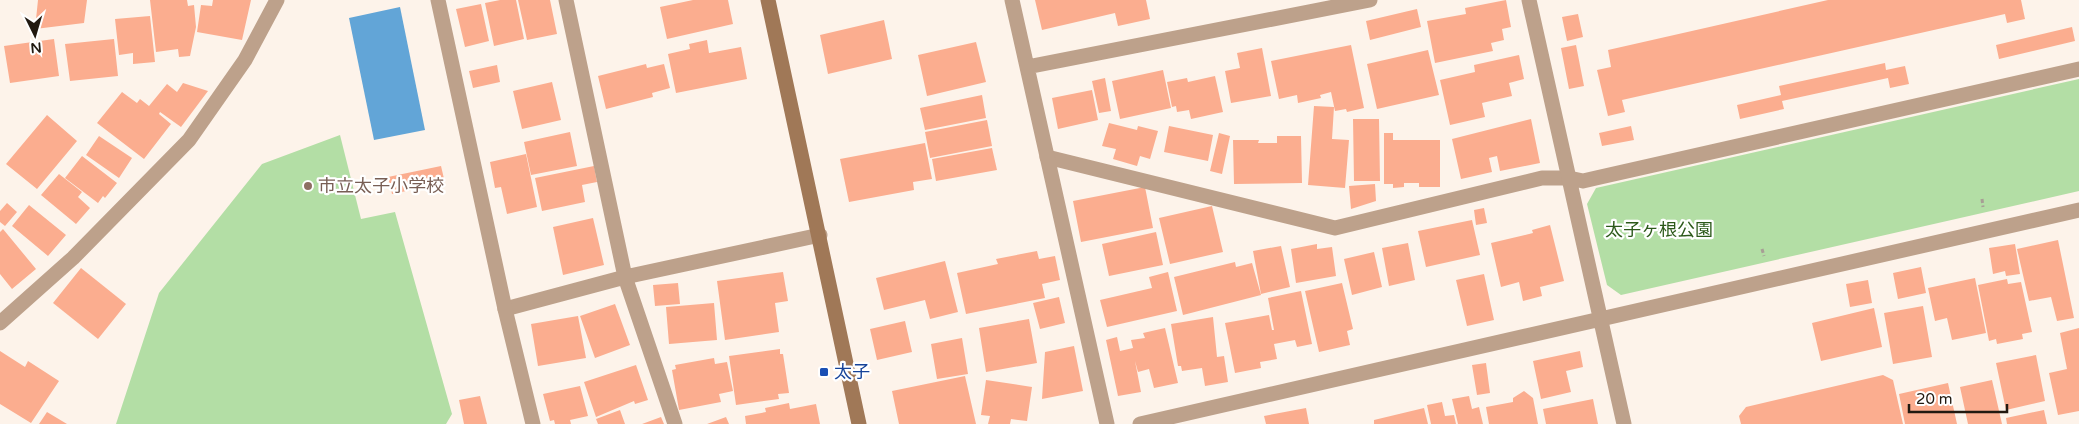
<svg xmlns="http://www.w3.org/2000/svg" width="2079" height="424" font-family="'Varela Round','Noto Sans JP',sans-serif">
  <rect width="100%" height="100%" fill="#fdf3ea"/>
  <path fill="#b3dea5" d="M2079 79V191L1621 295 1607 285 1587 204 1596 188Z
    M340 135 361 219 395 212 452 414 446 424H116L159 293 262 164Z"/>
  <path fill="#62a5d7" d="M400 7 425 130 374 140 349 18Z"/>
  <path fill="#fbad8f" d="M38 0H87L84 23 35 29Z
    M150 0H187L188 6 194 5 196 27 190 56 179 57 178 49 156 52Z
    M213 0H251L242 40 197 32 201 5 212 6Z
    M500 0H516L524 39 494 46 485 3Z
    M518 0H550L557 34 527 40Z
    M693 0H728L733 24 667 39 660 7Z
    M1035 0H1146L1150 19 1118 26 1115 13 1042 30Z
    M1506 0 1511 27 1502 29 1504 40 1491 43 1493 51 1435 63 1427 21 1466 14 1465 8Z
    M1828 0H2021L2025 19 2007 23 2005 14 1622 100 1625 112 1608 116 1597 70 1611 67 1608 50Z
    M481 4 489 41 465 47 456 9Z
    M1417 9 1421 27 1370 40 1366 21Z
    M1578 14 1583 37 1567 41 1562 17Z
    M150 16 155 62 133 64V53L119 55 115 19Z
    M884 20 892 59 828 74 820 35Z
    M2072 27 2075 41 1999 59 1996 45Z
    M54 39 59 76 10 83 4 46Z
    M114 39 118 76 70 81 65 44Z
    M707 40 709 53 741 47 747 79 676 93 668 54 690 49 689 44Z
    M976 42 986 82 927 96 918 55Z
    M1351 45 1364 108 1347 112 1346 109 1335 111 1331 92 1320 95 1321 98 1298 103 1297 95 1279 99 1271 61Z
    M1576 45 1584 86 1569 89 1561 48Z
    M1262 48 1271 96 1231 103 1225 71 1240 68 1237 53Z
    M1428 50 1439 95 1377 109 1367 64Z
    M1519 55 1524 79 1509 83 1512 96 1482 103 1485 117 1450 125 1440 80 1475 72 1474 65Z
    M1885 63 1886 70 1905 66 1909 84 1890 88 1888 78 1782 101 1784 109 1740 119 1737 105 1781 95 1779 86Z
    M646 64 647 68 664 64 670 88 652 93 653 97 606 109 598 76Z
    M497 65 500 82 473 88 469 71Z
    M1163 70 1171 108 1120 119 1112 81Z
    M1215 76 1223 112 1191 119 1189 110 1177 112 1176 106 1172 107 1167 82 1187 78 1188 82Z
    M1105 78 1111 111 1099 113 1092 81Z
    M552 82 561 120 522 129 513 91Z
    M183 83 208 91 181 127 160 112 159 114 171 124 144 159 97 123 122 92 137 103 140 99 149 106 167 84 177 92Z
    M1092 90 1098 120 1058 129 1052 98Z
    M982 95 986 118 925 130 920 108Z
    M1314 106 1334 107 1332 139 1349 140 1345 188 1308 185Z
    M47 115 77 141 37 189 6 164Z
    M1353 119H1379L1380 181H1354Z
    M1531 119 1540 163 1500 171 1497 156 1489 158 1492 172 1461 179 1452 139Z
    M987 120 992 146 930 158 925 132Z
    M1109 123 1137 130 1138 126 1158 131 1150 159 1140 156 1137 166 1113 159 1116 149 1102 146Z
    M1169 126 1213 135 1208 161 1164 152Z
    M1631 126 1634 140 1602 146 1599 133Z
    M570 132 577 166 531 175 524 142Z
    M1219 133 1230 136 1222 174 1210 171Z
    M1384 133H1393V140H1440V187H1419V183H1404V187L1393 188V184H1384Z
    M99 136 132 158 119 178 86 155Z
    M1277 136H1301L1302 183 1234 184 1233 140H1259L1258 143H1277Z
    M925 143 932 179 913 182 914 190 849 202 840 159Z
    M992 148 997 170 936 181 932 159Z
    M526 154 537 207 507 214 501 187 495 188 490 162Z
    M82 156 117 183 105 198 103 196 98 203 65 178Z
    M441 166 445 183 392 194 388 177Z
    M594 166 597 182 582 185 585 202 542 211 535 178Z
    M59 174 82 192 78 197 90 208 76 224 41 195Z
    M1375 184 1376 201 1351 209 1349 186Z
    M1145 187 1153 228 1081 242 1073 201Z
    M7 203 17 212 5 226 0 222V211Z
    M29 205 66 235 48 256 12 226Z
    M1212 206 1223 252 1170 264 1159 218Z
    M1484 208 1487 223 1476 225 1474 210Z
    M593 218 604 265 563 275 553 227Z
    M1472 220 1480 255 1426 267 1418 231Z
    M1550 225 1564 281 1540 287 1542 296 1523 301 1519 282 1501 287 1491 243 1533 233 1532 230Z
    M3 229 36 269 12 289 0 274V232Z
    M1156 232 1163 265 1109 276 1102 244Z
    M2058 240 2074 318 2057 321 2051 297 2029 301 2017 249Z
    M1408 243 1415 280 1389 286 1382 248Z
    M1317 244V249L1332 247 1336 276 1296 283 1291 249Z
    M2015 244 2020 274 2006 276 2005 271 1993 274 1989 248Z
    M1281 246 1290 287 1261 294 1253 251Z
    M1037 251 1039 259 1055 256 1060 280 1042 284 1045 298 966 314 957 273 998 264 996 259Z
    M1374 252 1382 287 1352 295 1344 259Z
    M945 261 958 312 930 319 925 300 884 310 876 278Z
    M1235 262 1236 267 1252 263 1261 295 1183 315 1174 277Z
    M1921 267 1926 293 1898 299 1893 273Z
    M81 268 126 304 98 339 53 303Z
    M783 272 788 301 775 303 779 332 725 340 717 281Z
    M1168 272 1177 311 1107 327 1100 300 1152 288 1149 277Z
    M1484 274 1494 320 1467 326 1456 280Z
    M1975 278 1986 333 1952 340 1947 318 1935 321 1928 288Z
    M2007 279 2008 284 2021 282 2032 332 2022 334 2023 339 1997 344 1996 339 1989 341 1978 285Z
    M1868 280 1872 303 1850 307 1846 284Z
    M678 283 680 304 655 306 653 285Z
    M1342 283 1353 329 1347 331 1350 345 1319 352 1305 291Z
    M1301 291 1312 344 1297 347 1295 340 1274 344 1277 359 1260 362 1261 368 1235 373 1225 323 1269 315 1272 330H1274L1268 298Z
    M1059 297 1065 323 1040 329 1033 303Z
    M714 303 717 340 669 344 666 307Z
    M615 304 630 345 595 358 580 316Z
    M1923 306 1932 357 1893 364 1884 313Z
    M1874 308 1882 347 1821 361 1812 323Z
    M578 316 586 358 538 366 531 324Z
    M1213 317 1217 357 1224 356 1228 382 1205 386 1202 368 1182 371 1181 366H1178L1171 324Z
    M1029 319 1037 363 986 372 979 328Z
    M905 321 912 352 877 360 870 329Z
    M1165 328 1178 383 1154 388 1149 369 1138 372 1135 361 1141 392 1118 396 1106 340 1117 337 1120 351 1133 348 1131 340 1145 338 1143 333Z
    M2079 328V411L2058 415 2049 373 2067 369 2060 333Z
    M962 338 968 374 937 379 931 344Z
    M1074 346 1083 391 1042 399 1045 352Z
    M780 349V354H783L789 393 778 394 779 399 736 405 729 356Z
    M0 351 25 367 28 361 59 381 31 423 0 404Z
    M1580 351 1583 367 1566 371 1571 392 1541 399 1533 361Z
    M2036 355 2045 401 2006 410 1996 363Z
    M714 358 715 364 727 362 733 391 719 394 721 402 679 410 672 370 676 369 675 365Z
    M1486 363 1490 393 1477 395 1472 365Z
    M636 365 648 400 635 404 634 401 596 417 584 382Z
    M1883 375 1893 380 1903 424H1741L1739 416 1746 407Z
    M965 376 976 424H899L892 391Z
    M986 380 1032 387 1027 421 1011 419 1010 424H988L990 416 981 415Z
    M1992 380 2002 424H1968L1960 387Z
    M1948 383 1957 424H1905L1899 394Z
    M580 386 588 416 570 420 571 424H555L554 420 550 421 543 394Z
    M1524 391 1533 398 1538 424H1489L1486 407 1513 402V398Z
    M480 396 487 424H464L459 400Z
    M1469 396 1472 409 1479 407 1483 424H1458L1452 399Z
    M1593 399 1598 424H1546L1543 409Z
    M1442 402 1445 416 1454 415 1456 424H1431L1427 405Z
    M789 403 790 409 816 404 820 424H746L745 416 766 412 765 408Z
    M1306 408 1309 424H1266L1264 416Z
    M1424 408 1428 424H1374V420Z
    M620 410 625 424H598L596 419Z
    M2044 410 2047 424H2007L2006 418Z
    M47 412 67 424H39Z
    M661 417 664 424H642Z
    M726 417 729 424H707Z"/>
  <g fill="none" stroke-linecap="round" stroke-linejoin="round">
    <path stroke="#a79e95" stroke-width="3" stroke-dasharray="4 2.5" stroke-linecap="butt" d="M1982 199 1983 207
      M1762 249 1764 256"/>
    <path stroke="#bda18b" stroke-width="15" d="M566 0 625 277 675 424
      M1047 157 1335 228 1542 178H1569
      M505 309 625 277 820 235"/>
    <path stroke="#bda18b" stroke-width="15" d="M438 0 505 309 533 424
      M1012 0 1107 424
      M1529 0 1624 424
      M1027 67 1370 0
      M1569 178 1583 181 1596 178 2079 69
      M0 323 73 258 189 140 245 60 277 0
      M1140 424 2079 210"/>
    <path stroke="#a07857" stroke-width="15" d="M768 0 859 424"/>
  </g>
  <circle fill="#8d6e63" stroke="#fff" stroke-width="2" cx="308" cy="186" r="5"/>
  <rect fill="#1a4fb4" stroke="#fff" stroke-width="2" x="819" y="367" width="10" height="10" rx="2.5"/>
  <g text-anchor="middle" stroke-width="4.5" stroke-linejoin="round" paint-order="stroke">
    <g font-size="18" fill="#785e54" stroke="#fff" text-anchor="start">
      <text x="318" y="192">市立太子小学校</text>
    </g>
    <g font-size="18" fill="#2c591a" stroke="#fff">
      <text x="1659" y="236">太子ヶ根公園</text>
    </g>
    <g font-size="18" fill="#164399" stroke="#fff" text-anchor="start">
      <text x="834" y="378">太子</text>
    </g>
  </g>
  <g transform="translate(35 35) rotate(175)" stroke="#ffffff" stroke-width="4" paint-order="stroke">
  <path d="M0-4L9 19L0 12L-9 19Z" fill="#211910"/>
  <text y="-8" font-size="14" font-weight="bold" text-anchor="middle" fill="#211910">N</text>
  </g>
  <path d="M1909 404v8h98v-8" fill="none" stroke="#211910" stroke-width="2.5"/>
  <text x="1916" y="404" font-size="15" fill="#211910" stroke="#ffffff" stroke-width="4" paint-order="stroke">20 m</text>
</svg>
